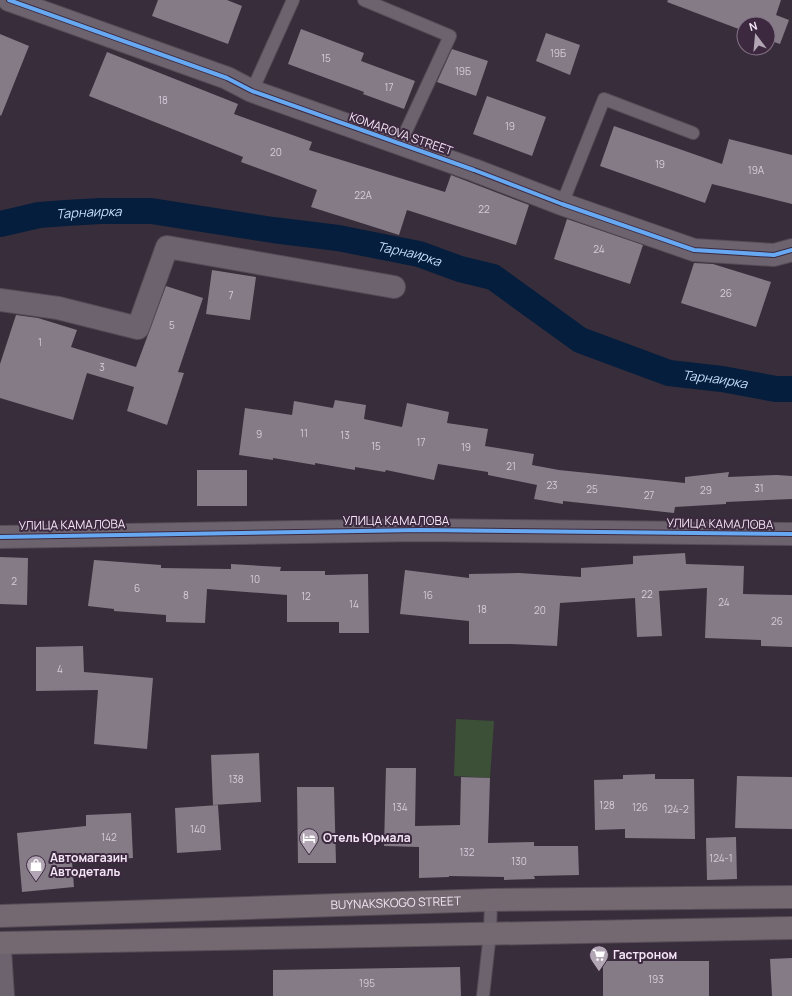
<svg xmlns="http://www.w3.org/2000/svg" width="792" height="996" font-family="Manrope,sans-serif">
  <rect width="100%" height="100%" fill="#382d3a"/>
  <path fill="#3b5037" d="M456 719 494 721 490 778 454 776Z"/>
  <g fill="none" stroke-linecap="round" stroke-linejoin="round">
    <path stroke="#051e3d" stroke-width="26" id="s1" d="M0 224 39 215 66 213 101 211H151L273 230 338 238 419 254 460 269 493 277 580 340 669 373 722 379 776 389H792"/>
  </g>
  <path fill="#847b87" d="M158 0H227L242 6 228 44 152 16Z
    M668 0H781L776 15 789 20 780 44 768 40V24H744V31L667 2Z
    M301 29 364 53 361 61 415 81 404 109 363 94 364 92 288 64Z
    M546 33 580 45 570 75 536 61Z
    M0 34 29 46 1 116 0 115Z
    M452 49 488 61 476 96 437 82Z
    M107 52 238 104 234 114 312 142 309 150 445 192 451 175 529 205 516 245 407 210 399 235 311 207 317 190 241 162 243 157 89 96Z
    M487 96 546 117 532 156 473 134Z
    M614 126 722 164 729 139 792 155V204L712 184 705 203 600 166Z
    M567 219 643 245 630 284 554 259Z
    M694 263 713 264 771 282 756 327 681 303Z
    M212 270 256 277 250 320 206 314Z
    M166 286 203 298 178 372 184 373 167 425 127 411 134 387 87 373 73 420 0 398V364L16 315 38 318 77 330 71 347 136 367Z
    M335 400 366 405 364 419 402 427 407 403 449 412 447 423 488 429 485 446 534 454 532 465 559 470 685 483V477L729 472 728 477 777 475 792 476V499L726 502V504L675 507 674 513 563 501V504L534 499 537 485 488 475V472L438 464 434 480 386 470 385 472 355 467V470L315 463V465L273 458V460L239 455 245 408 292 415 294 401 333 408Z
    M197 470H247V506H197Z
    M685 553 686 564 744 566 743 594 792 595V647L761 646V640L705 638 707 588 659 591 662 636 637 637 635 598 560 603 557 646 511 644H469V621L400 614 405 570 469 578V574L519 573 581 577V568L633 564V556Z
    M0 557 28 558 27 605 0 604Z
    M94 560 161 565V568L231 569V564L281 567 280 571H325V575L368 574 369 633H339V622H287V595L207 589 205 623 166 622V615L114 611V609L88 606Z
    M83 646 84 672 153 678 147 749 94 744 98 690 36 691V647Z
    M259 753 261 802 213 805 211 755Z
    M386 768H416L415 826 460 825 461 777 490 778 488 843 534 842V846H578L579 875 534 876 535 879 504 880V877L449 876V877L419 878V847L384 846Z
    M655 774V779H694L695 839 625 838V829L595 830 594 780 623 779V775Z
    M737 776 792 777V829L735 828Z
    M297 787H334L336 863H298Z
    M218 805 221 850 177 853 175 808Z
    M131 813 133 858 72 862 74 887 22 892 17 833 86 826V815Z
    M736 837 737 879 707 880 706 838Z
    M792 958V996H772L770 959Z
    M603 961H709V996H603Z
    M460 967 461 996H273V970Z"/>
  <g fill="none" stroke-linecap="round" stroke-linejoin="round">
    <defs>
      <path id="lane" d="M364 0 450 36 400 144
        M252 91 293 0
        M562 204 604 99 693 133
        M483 996 490 933 491 900"/>
      <path id="street" d="M9 0 227 78 252 91 474 170 562 204 694 250 774 255 792 250
        M0 300 58 308 138 328 167 247 394 287
        M0 537 420 530 792 534
        M0 950 3 996"/>
      <g id="primary">
        <path id="s2" d="M0 916 491 900 792 897"/>
        <path d="M0 943 792 928"/>
      </g>
    </defs>
    <use href="#lane" stroke="#554c57" stroke-width="14"/>
    <use href="#street" stroke="#554c57" stroke-width="24"/>
    <use href="#primary" stroke="#554c57" stroke-width="24"/>
    <use href="#lane" stroke="#6c636e" stroke-width="12"/>
    <use href="#street" stroke="#6c636e" stroke-width="22"/>
    <use href="#primary" stroke="#746970" stroke-width="22"/>
    <defs>
      <path id="cycleway" d="M9 0 227 78 252 91 474 170 562 204 694 250 774 255 792 250
        M0 537 420 530 792 534"/>
    </defs>
    <use href="#cycleway" stroke="#3c283f" stroke-width="6"/>
    <use href="#cycleway" stroke="#66a8f1" stroke-width="4"/>
  </g>
  <defs>
    <symbol id="hotel-pin" viewBox="-11 -11 22 30"><path d="M0 17L-7.5 6A9.5 9.5 0 1 1 7.5 6Z" fill="#b2a5b4" stroke="#3c283f"/><path d="M-6-4.5h1.5V1H6V5H4.5V3h-9V5H-6ZM-4 0a1.8 1.8 0 1 1 3.6 0ZM.5 0V-2.5h3Q6-2.5 6 0Z" fill="#fff"/></symbol>
    <symbol id="shop-pin" viewBox="-11 -11 22 30"><path d="M0 17L-7.5 6A9.5 9.5 0 1 1 7.5 6Z" fill="#b2a5b4" stroke="#3c283f"/><path d="M-5-2.5h2.3a2.7 3.5 0 0 1 5.4 0H5L5.5 6h-11ZM-1.5-2.5h3a1.5 2.3 0 0 0-3 0Z" fill="#fff"/></symbol>
    <symbol id="supermarket-pin" viewBox="-11 -11 22 30"><path d="M0 17L-7.5 6A9.5 9.5 0 1 1 7.5 6Z" fill="#b2a5b4" stroke="#3c283f"/><path d="M-6-5.5h2.5l.6 2H6L4.5 2H-2.5L-4.4-4H-6ZM-1.5 3.2a1.3 1.3 0 1 0 .1 0ZM3 3.2a1.3 1.3 0 1 0 .1 0Z" fill="#fff"/></symbol>
  </defs>
  <g fill-rule="evenodd">
    <use href="#hotel-pin" x="298" y="827" width="22" height="30"/>
    <use href="#shop-pin" x="25" y="854" width="22" height="30"/>
    <use href="#supermarket-pin" x="588" y="944" width="22" height="30"/>
  </g>
  <g text-anchor="middle" stroke-width="4" stroke-linejoin="round" paint-order="stroke">
    <g font-size="10" fill="#d7cbda">
      <text x="558" y="57">19Б</text>
      <text x="326" y="62">15</text>
      <text x="463" y="75">19Б</text>
      <text x="389" y="91">17</text>
      <text x="163" y="104">18</text>
      <text x="510" y="130">19</text>
      <text x="276" y="156">20</text>
      <text x="660" y="168">19</text>
      <text x="756" y="174">19А</text>
      <text x="363" y="199">22А</text>
      <text x="484" y="213">22</text>
      <text x="599" y="253">24</text>
      <text x="726" y="297">26</text>
      <text x="231" y="299">7</text>
      <text x="172" y="329">5</text>
      <text x="40" y="346">1</text>
      <text x="102" y="371">3</text>
      <text x="304" y="437">11</text>
      <text x="259" y="438">9</text>
      <text x="345" y="439">13</text>
      <text x="421" y="446">17</text>
      <text x="376" y="450">15</text>
      <text x="466" y="451">19</text>
      <text x="511" y="470">21</text>
      <text x="552" y="489">23</text>
      <text x="759" y="492">31</text>
      <text x="592" y="493">25</text>
      <text x="706" y="494">29</text>
      <text x="649" y="499">27</text>
      <text x="255" y="583">10</text>
      <text x="14" y="585">2</text>
      <text x="137" y="592">6</text>
      <text x="647" y="598">22</text>
      <text x="186" y="599">8</text>
      <text x="428" y="599">16</text>
      <text x="306" y="600">12</text>
      <text x="724" y="606">24</text>
      <text x="354" y="608">14</text>
      <text x="482" y="613">18</text>
      <text x="540" y="614">20</text>
      <text x="777" y="625">26</text>
      <text x="60" y="673">4</text>
      <text x="236" y="783">138</text>
      <text x="607" y="809">128</text>
      <text x="400" y="811">134</text>
      <text x="640" y="811">126</text>
      <text x="676" y="813">124-2</text>
      <text x="198" y="833">140</text>
      <text x="109" y="841">142</text>
      <text x="467" y="856">132</text>
      <text x="721" y="862">124-1</text>
      <text x="519" y="865">130</text>
      <text x="656" y="983">193</text>
      <text x="367" y="987">195</text>
    </g>
    <g font-size="12" fill="#f3e6f5" stroke="#3c283f">
      <text transform="translate(401 134) rotate(19)" y="4">KOMAROVA STREET</text>
      <text x="396" y="525">УЛИЦА КАМАЛОВА</text>
      <text transform="translate(720 524) rotate(1)" y="4">УЛИЦА КАМАЛОВА</text>
      <text transform="translate(72 525) rotate(-1)" y="4">УЛИЦА КАМАЛОВА</text>
      <text dy="4" stroke="none"><textPath href="#s2" startOffset="396">BUYNAKSKOGO STREET</textPath></text>
    </g>
    <g font-size="12" font-weight="bold" fill="#f3e6f5" stroke="#3c283f" text-anchor="start">
      <text x="323" y="842">Отель Юрмала</text>
      <text x="50" y="862">Автомагазин<tspan x="50" dy="14">Автодеталь</tspan></text>
      <text x="613" y="959">Гастроном</text>
    </g>
    <g font-size="13" font-style="italic" fill="#c5defb" stroke="#3c283f">
      <text dy="5" stroke="none"><textPath href="#s1" startOffset="90">Тарнаирка</textPath></text>
      <text dy="5" stroke="none"><textPath href="#s1" startOffset="414">Тарнаирка</textPath></text>
      <text dy="5" stroke="none"><textPath href="#s1" startOffset="750">Тарнаирка</textPath></text>
    </g>
  </g>
  <g transform="translate(756 36) rotate(344)"><circle r="19" fill="#3c283f" stroke="#857488"/>
  <path d="M0-3L7 15L0 10L-7 15Z" fill="#b2a5b4"/>
  <text y="-6" font-size="11" font-weight="bold" text-anchor="middle" fill="#f3e6f5">N</text>
  </g>
</svg>
